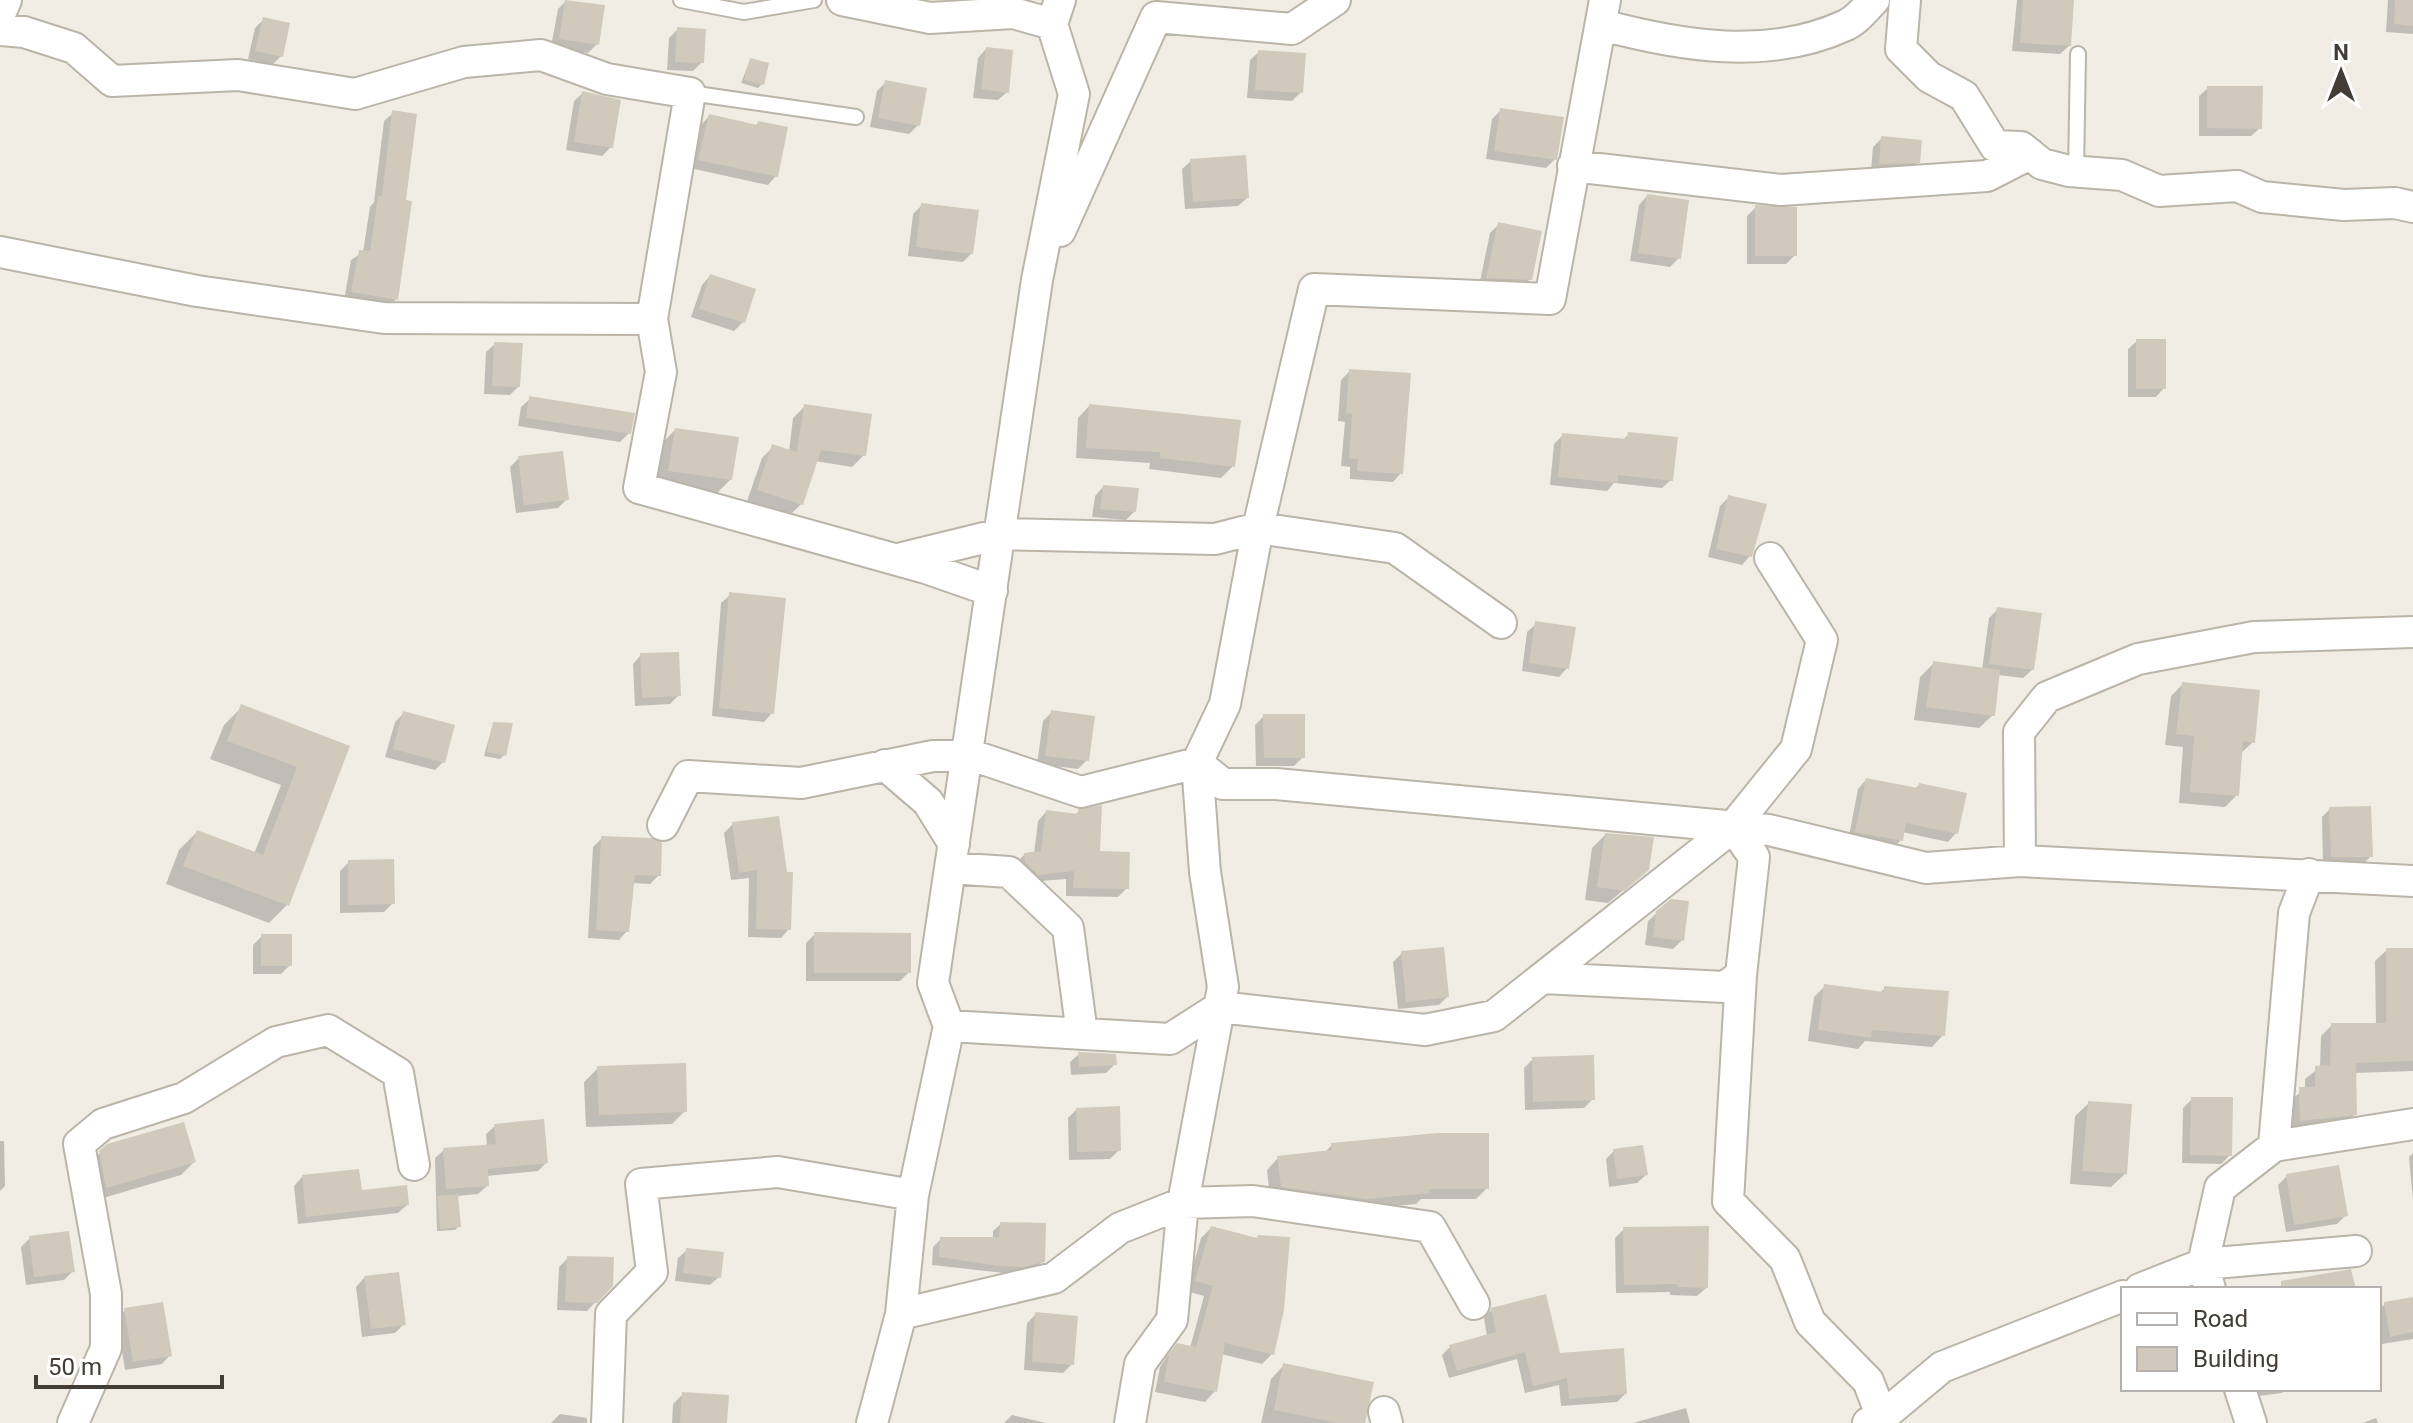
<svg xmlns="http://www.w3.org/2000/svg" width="2413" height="1423" font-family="Roboto,sans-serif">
  <rect width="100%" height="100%" fill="#f1ede5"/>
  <path fill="#0003" d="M2017 0H2072L2069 46 2060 54 2012 51Z
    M2388 0H2413V34L2386 32Z
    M566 1 597 44 588 53 551 47 558 9Z
    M264 19 281 56 272 65 248 59 255 28Z
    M678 29 702 62 693 71 667 70 669 38Z
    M986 49 1007 92 998 100 973 98 978 58Z
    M1259 52 1301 92 1292 101 1247 98 1250 60Z
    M750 60 762 84 758 88 741 83Z
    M886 82 918 125 909 134 870 127 877 91Z
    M2208 88 2260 128 2251 136H2199V96Z
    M583 93 611 147 602 156 566 150 574 101Z
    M1501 110 1555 159 1546 168 1486 159 1492 119Z
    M393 113 396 299 387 308 344 301 351 260 363 252 370 207 374 202 384 121Z
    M709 116 754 127 758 123 776 176 768 185 690 168 701 125Z
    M1882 138 1918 162 1909 170 1871 171 1873 147Z
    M1191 161 1247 198 1238 206 1185 209 1182 169Z
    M1647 196 1679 258 1670 267 1630 261 1639 205Z
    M922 205 971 254 963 262 908 256 913 214Z
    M1756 207 1795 255 1786 264H1747V216Z
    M1499 224 1530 279 1521 288 1479 286 1490 233Z
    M710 276 743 322 734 331 691 317 702 285Z
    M2137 341 2164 388 2156 397H2128V349Z
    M495 344 519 386 510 395 484 394 486 352Z
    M1350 371 1401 473 1393 482 1350 479V467L1341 466 1345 422 1338 421 1341 380Z
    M530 399 629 433 620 442 518 426 521 407Z
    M805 406 864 455 852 467 815 461 801 504 790 515 747 501 762 458 773 447 789 452 793 418Z
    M1089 406 1233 466 1221 478 1149 469 1150 463 1076 458 1078 418Z
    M675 430 731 479 717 493 656 484 662 443Z
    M1629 434 1671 480 1662 488 1614 483 1607 491 1550 485 1554 444 1563 435 1623 440Z
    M519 458 567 499 558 508 516 513 510 467Z
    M1103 487 1134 512 1126 520 1092 517 1095 496Z
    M1729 497 1750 556 1742 565 1708 557 1720 506Z
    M730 595 772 713 764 722 712 716 721 603Z
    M1998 609 2032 670 2023 678 1998 675 1993 715 1979 728 1914 720 1920 677 1933 664 1982 670 1989 618Z
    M1536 624 1567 668 1559 677 1522 671 1527 632Z
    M641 655 679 695 670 704 635 706 633 664Z
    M2183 684 2253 742 2240 754 2237 795 2225 807 2179 803 2183 747 2165 745 2171 696Z
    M242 707 348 747 287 905 269 923 166 884 179 850 197 832 254 854 281 785 210 759 224 725Z
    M1052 712 1087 760 1078 769 1037 764 1043 721Z
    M404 713 443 762 435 770 385 757 395 722Z
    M1264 716 1303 757 1294 766H1256L1255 725Z
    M493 724 504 755 500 759 484 756Z
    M1866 780 1915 789 1919 785 1956 833 1948 842 1902 832 1901 840 1892 849 1848 841 1858 789Z
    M2330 809 2371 856 2362 865H2323L2322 817Z
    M1079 811 1098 853 1127 888 1118 897 1066 896V879L1029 882 1016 863 1025 854H1034L1038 821 1046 812 1075 815Z
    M733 824 789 929 781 938 748 937 749 878 731 880 724 833Z
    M1605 835 1648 869 1608 903 1585 900 1592 848Z
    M602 838 659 875 650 884 632 883 627 931 619 940 588 938 593 847Z
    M349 862 393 903 384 912 340 913V871Z
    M1658 912 1682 940 1673 949 1645 945 1648 921Z
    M815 934 909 972 900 981H806V943Z
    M262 936 290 965 281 974H253V945Z
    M2387 950H2413V1071L2354 1073 2355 1114 2344 1125 2289 1131V1101L2305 1089V1079L2320 1067 2321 1036 2332 1025H2376L2375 961Z
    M1402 953 1447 997 1439 1005 1398 1009 1393 962Z
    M1825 986 1879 994 1885 988 1943 1035 1932 1047 1865 1041 1858 1049 1808 1041 1814 997Z
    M1079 1054 1115 1064 1106 1073 1071 1075 1070 1062Z
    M1533 1059 1593 1099 1584 1108 1525 1110 1524 1068Z
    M598 1068 685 1111 672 1124 586 1127 584 1082Z
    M2192 1099 2230 1155 2221 1164 2182 1163 2183 1108Z
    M2089 1103 2125 1174 2111 1187 2070 1184 2075 1116Z
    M1076 1110 1119 1150 1110 1159 1069 1160 1068 1118Z
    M495 1126 546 1163 538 1171 486 1176 487 1186 478 1194 457 1196 459 1226 455 1230 437 1231 435 1158 444 1150 487 1147 486 1134Z
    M0 1141H4L5 1186 0 1191Z
    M1332 1145 1487 1188 1476 1199H1421L1416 1204 1353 1210 1270 1198 1267 1170 1278 1158 1324 1153Z
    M1614 1151 1646 1175 1637 1183 1609 1187 1606 1159Z
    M100 1153 194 1162 181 1175 93 1201 86 1166Z
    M2413 1153V1200L2409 1157Z
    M2287 1176 2346 1215 2337 1224 2286 1232 2278 1185Z
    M302 1177 360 1193 407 1205 398 1213 298 1224 294 1186Z
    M1001 1224 1043 1261 1035 1269 1013 1274 932 1265 933 1247 941 1239H993V1231Z
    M1211 1228 1272 1354 1262 1364 1221 1354 1215 1391 1205 1402 1155 1392 1160 1367 1167 1356 1178 1345 1190 1348 1204 1296 1186 1291 1201 1238Z
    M1624 1229 1706 1288 1697 1296 1670 1295V1292L1616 1293 1615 1238Z
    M30 1238 73 1271 64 1280 26 1285 21 1247Z
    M687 1250 719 1277 710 1285 675 1281 678 1258Z
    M568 1258 611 1286 587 1311 557 1310 559 1267Z
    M364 1278 404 1324 395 1333 362 1337 356 1287Z
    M2413 1299V1339L2382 1344 2379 1309 2385 1304Z
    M1492 1309 1558 1355 1625 1394 1617 1402 1561 1406 1559 1385 1525 1393 1517 1359 1449 1378 1442 1355 1450 1347 1487 1336 1484 1318Z
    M125 1310 170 1355 162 1364 125 1370 117 1319Z
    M1036 1314 1072 1364 1063 1373 1024 1370 1027 1323Z
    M1284 1365 1363 1423H1261L1271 1379Z
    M2250 1389H2287L2282 1393 2251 1397Z
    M683 1394 725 1423H672L673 1404Z
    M1686 1408 1690 1423H1633Z
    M560 1414 587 1418V1423H551Z
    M1012 1415 1046 1423H1004Z
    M2376 1418 2378 1423H2363Z"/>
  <path fill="#d1c9bb" d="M565 0 605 5 599 45 559 39Z
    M2023 0H2074L2071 46 2020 43Z
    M2395 0H2413V26L2394 24Z
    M263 17 290 23 283 57 255 51Z
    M677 27 706 29 704 63 675 62Z
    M986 47 1013 50 1009 93 981 89Z
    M1258 50 1306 53 1303 93 1255 90Z
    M750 58 769 63 764 85 744 80Z
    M885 80 927 88 920 126 878 118Z
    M2207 86H2263L2262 129 2207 128Z
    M582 91 621 100 613 148 574 142Z
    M1500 108 1564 117 1557 160 1494 151Z
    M392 110 417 114 406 200 412 201 398 300 351 292 359 250 370 251 378 196H382Z
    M709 114 757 125 758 121 788 127 778 177 698 160Z
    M1881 136 1922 140 1920 163 1879 164Z
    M1246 155 1249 198 1193 202 1190 159Z
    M1647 194 1689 200 1681 259 1638 253Z
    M921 203 979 210 973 254 916 247Z
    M1755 205 1797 207V256H1755Z
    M1498 222 1542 231 1532 280 1486 278Z
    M710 274 756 289 745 323 699 309Z
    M2136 339H2166V389H2136Z
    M494 342 523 343 520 387 492 386Z
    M1349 369 1411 373 1403 474 1357 471 1358 459 1349 458 1352 414 1346 413Z
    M529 396 635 413 631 434 526 418Z
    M804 404 872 414 866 456 821 450 803 505 757 490 772 444 797 452Z
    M1089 404 1241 420 1235 467 1160 458V452L1086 448Z
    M675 428 739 437 732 480 668 471Z
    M1628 432 1678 437 1673 481 1618 475V483L1558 477 1562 433 1627 439Z
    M563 451 569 500 524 505 518 456Z
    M1103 485 1139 488 1136 512 1100 509Z
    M1728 495 1767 504 1752 557 1716 549Z
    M729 592 786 598 774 714 719 708Z
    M1997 607 2042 613 2034 670 1989 664Z
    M1535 621 1576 627 1569 669 1529 663Z
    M679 652 681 696 642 698 640 653Z
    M1933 661 2000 670 1995 716 1926 707Z
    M2182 682 2260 690 2255 743 2243 741 2239 796 2190 792 2194 736 2176 734Z
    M241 704 350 746 289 906 183 866 197 830 263 855 297 767 227 741Z
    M1051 710 1095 716 1089 761 1045 756Z
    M403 711 455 725 445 763 393 749Z
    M1263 714H1305V758H1264Z
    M493 722 513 723 506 756 487 752Z
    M1866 778 1918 788 1919 783 1967 793 1958 834 1906 823 1903 841 1855 832Z
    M1102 805 1100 851 1130 852 1129 889 1073 888 1074 871 1038 875 1025 862 1024 853 1041 851 1046 810 1078 814V809Z
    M2371 806 2373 857H2331L2329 807Z
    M779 816 787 872H793L791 930 756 929 757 870 739 873 732 822Z
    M1605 833 1654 837 1649 870 1624 891 1597 887Z
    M601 836 652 838 662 843 661 876 635 875 629 932 596 930Z
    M394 859 395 904 348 905V860Z
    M1671 899 1689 901 1684 941 1653 937 1656 911Z
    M814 932 911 933V973H814Z
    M261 934H292V966H261Z
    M1444 947 1449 997 1406 1002 1401 951Z
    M2386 948H2413V1061L2356 1063 2357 1115 2300 1121 2299 1087H2315V1066L2330 1065 2331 1023H2386Z
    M1824 984 1884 992V986L1949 991 1945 1036 1872 1030 1871 1038 1818 1030Z
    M1078 1052 1116 1054 1117 1065 1079 1067Z
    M1594 1055 1595 1100 1533 1102 1532 1057Z
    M686 1063 687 1112 599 1115 597 1066Z
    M2191 1097H2233L2232 1156 2190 1155Z
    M2088 1101 2132 1104 2127 1174 2082 1171Z
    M1120 1106 1121 1151 1077 1152 1076 1108Z
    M544 1119 548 1163 488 1169 489 1186 446 1189 443 1148 496 1144 494 1124Z
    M184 1122 196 1162 106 1188 99 1151 107 1144Z
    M1437 1133H1489V1189H1429L1430 1193 1366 1199 1281 1187 1277 1156 1332 1150 1331 1143Z
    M1643 1145 1648 1175 1617 1179 1613 1149Z
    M2339 1165 2348 1216 2294 1225 2286 1174Z
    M359 1169 362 1190 407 1185 409 1205 306 1217 302 1175Z
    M458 1194 461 1227 440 1229 437 1196Z
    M1000 1222 1046 1223 1045 1262 1022 1267 998 1266 939 1257 940 1237H999Z
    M1211 1226 1257 1238 1258 1235 1290 1237 1284 1310 1274 1355 1225 1343 1217 1392 1164 1382 1169 1354 1177 1343 1196 1347 1213 1286 1195 1281Z
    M1709 1226 1708 1288 1677 1287 1678 1284 1624 1285 1623 1227Z
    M69 1231 75 1272 34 1277 29 1236Z
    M686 1248 724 1252 721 1278 683 1273Z
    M567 1256 614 1257 613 1286 597 1303 565 1302Z
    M2351 1269 2356 1289H2281V1281Z
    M399 1272 406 1325 371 1329 364 1276Z
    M1546 1294 1560 1353 1624 1348 1627 1394 1569 1399 1567 1378 1533 1386 1525 1352 1457 1371 1449 1345 1496 1332 1491 1308Z
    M2413 1297V1332L2390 1337 2384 1302Z
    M163 1302 172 1356 133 1362 124 1308Z
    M1035 1312 1078 1316 1074 1365 1032 1362Z
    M1283 1363 1374 1382 1365 1423H1338L1274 1410Z
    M682 1392 729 1395 727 1423H680Z"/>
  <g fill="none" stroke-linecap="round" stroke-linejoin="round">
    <defs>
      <path id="service" d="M681 0 744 12 814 0
        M690 93 856 117
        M2076 172 2078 54"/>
      <path id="minor" d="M842 0 930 18 1013 13 1052 24
        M1905 0 1901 49 1929 77 1964 96 1995 146 2021 147 2042 164 2069 171 2122 175 2159 191 2237 186 2262 197 2344 205 2395 203 2413 207
        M0 14 6 0
        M1602 25C1681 46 1769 61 1846 25 1857 20 1866 8 1874 0
        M0 30 24 32 74 48 112 81 238 75 355 94 464 62 541 55 607 79 690 93 652 319 661 372 639 488 926 568 992 591
        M1573 166 1781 190 1987 176 2030 154
        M1060 231 1156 17 1292 29 1335 0
        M0 252 197 291 384 318 652 319
        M898 559 1000 534 1215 539 1258 528 1395 548 1501 623
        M885 765 928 802 954 844
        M663 825 688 776 801 783 933 756H974L1081 792 1197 763 1223 784H1276L1769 830 1926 868 2020 861 2413 881
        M1733 827 1754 857 1741 975 1728 1201 1785 1259 1810 1322 1868 1381 1882 1417
        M2020 861 2019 732 2047 697 2138 659 2254 637 2413 632
        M950 868 1009 872 1068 928 1082 1034
        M1542 978 1725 987 1741 975
        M949 1026 1170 1039 1220 1007 1425 1030 1494 1016 1733 827 1796 749 1822 640 1770 558
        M2274 1146 2294 913 2309 874
        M2140 1289 2203 1264 2356 1251
        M2210 1289 2203 1264 2220 1188 2274 1146 2413 1124
        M901 1314 1054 1278 1120 1228 1183 1203 1253 1201 1430 1227 1474 1304
        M2240 1389 2251 1423
        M1384 1412 1387 1423
        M73 1423 106 1348V1294L79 1144 103 1124 184 1098 276 1042 328 1030 398 1073 414 1165
        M607 1423 611 1314 652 1272 641 1184 778 1172 913 1195
        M872 1423 901 1314 913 1195 949 1026 933 983 1037 280 1074 94 1052 24 1060 0
        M1130 1423 1140 1364 1172 1320 1183 1203 1223 987 1205 872 1197 763 1225 704 1258 528 1314 289 1550 299 1605 0
        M1868 1423 1882 1417 1942 1367 2123 1296"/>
    </defs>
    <use href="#service" stroke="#bbb4a8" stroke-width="18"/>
    <use href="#minor" stroke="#bbb4a8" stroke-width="34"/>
    <use href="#service" stroke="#fff" stroke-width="14"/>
    <use href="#minor" stroke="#fff" stroke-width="30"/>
  </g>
  <rect x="2121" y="1287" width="260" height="104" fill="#ffffff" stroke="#b4b1ae" stroke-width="2"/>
  <rect x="2137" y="1313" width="40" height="12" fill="#ffffff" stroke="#b4b1ae" stroke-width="2"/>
  <text x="2193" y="1327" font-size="24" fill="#433d35">Road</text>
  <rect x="2137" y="1347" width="40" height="24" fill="#d1c9bb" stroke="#b4b1ae" stroke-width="2"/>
  <text x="2193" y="1367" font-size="24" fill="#433d35">Building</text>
  <g transform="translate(2341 72)" stroke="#ffffff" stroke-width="6" paint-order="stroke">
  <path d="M0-6L14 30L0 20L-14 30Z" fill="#433d35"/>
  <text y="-12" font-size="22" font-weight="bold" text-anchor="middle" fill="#433d35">N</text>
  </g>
  <path d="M36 1375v12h186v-12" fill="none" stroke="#433d35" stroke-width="4"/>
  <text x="48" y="1375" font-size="24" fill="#433d35" stroke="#ffffff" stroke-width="6" paint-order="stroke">50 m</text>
</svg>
